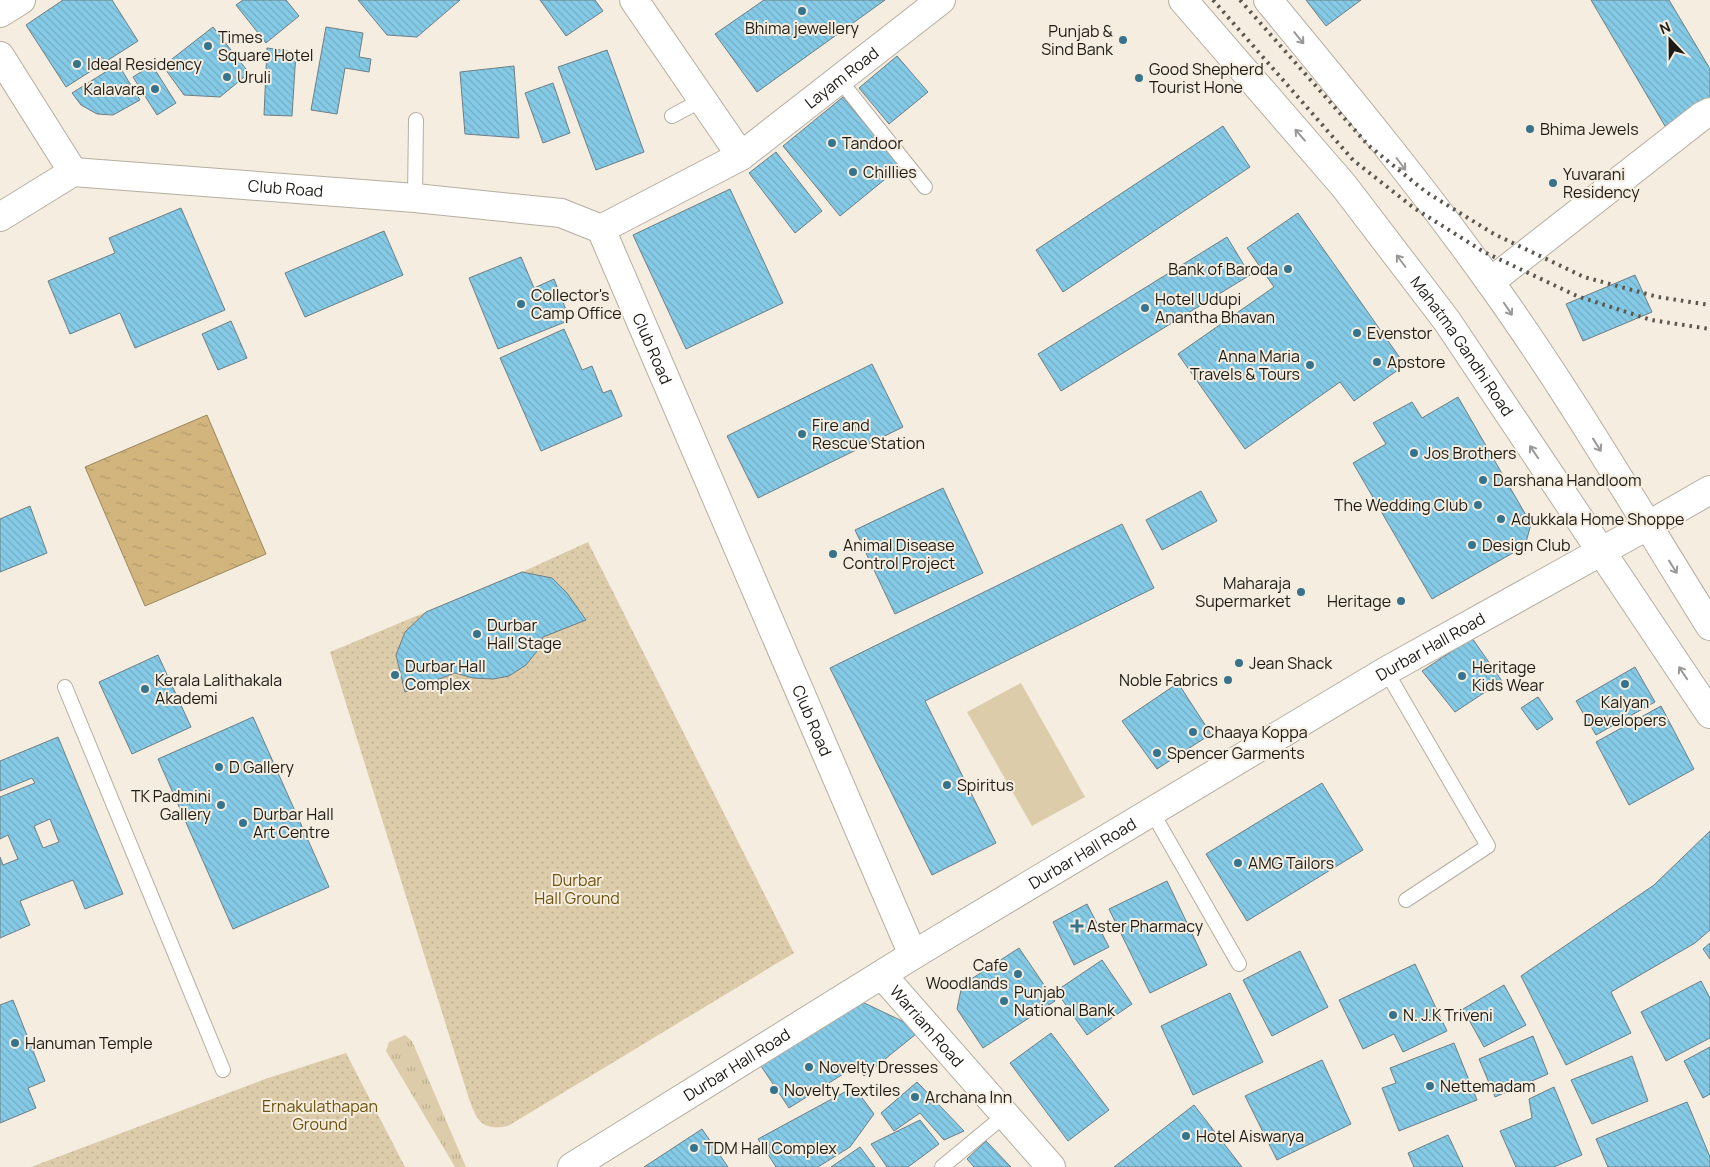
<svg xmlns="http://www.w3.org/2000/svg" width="1710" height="1167" font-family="Manrope,sans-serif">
  <defs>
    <pattern id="grass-tufts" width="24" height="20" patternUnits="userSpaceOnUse" patternTransform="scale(1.25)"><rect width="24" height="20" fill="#dca"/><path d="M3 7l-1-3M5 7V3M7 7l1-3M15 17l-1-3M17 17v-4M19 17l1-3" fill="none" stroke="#bdaf91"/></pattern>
    <pattern id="park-dots" width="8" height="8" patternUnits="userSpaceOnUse" patternTransform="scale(1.25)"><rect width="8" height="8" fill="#dca"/><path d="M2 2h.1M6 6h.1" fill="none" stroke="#bdaf91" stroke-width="1.8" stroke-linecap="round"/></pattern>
    <pattern id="water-ripples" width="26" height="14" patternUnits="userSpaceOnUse" patternTransform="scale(1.25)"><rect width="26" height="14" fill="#d1b57d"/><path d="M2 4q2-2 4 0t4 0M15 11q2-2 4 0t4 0" fill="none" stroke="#b39b6b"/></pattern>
    <pattern id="building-back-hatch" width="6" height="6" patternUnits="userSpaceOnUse" patternTransform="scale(1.25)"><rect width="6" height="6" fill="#85cae6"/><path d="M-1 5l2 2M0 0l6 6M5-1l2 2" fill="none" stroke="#72adc4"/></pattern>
  </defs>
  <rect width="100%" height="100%" fill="#f5eee0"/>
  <path fill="url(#grass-tufts)" d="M405 1035 412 1041 466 1167H455L386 1051 389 1042Z"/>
  <path fill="url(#park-dots)" d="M588 542 794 953 508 1126C482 1131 477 1121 469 1099L330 652 522 572Z
    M346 1053 405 1167H31L265 1079Z"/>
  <path fill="#dca" d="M1021 683 1085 797 1032 826 967 712Z"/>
  <path fill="url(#water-ripples)" stroke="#9b865e" d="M207 415 266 554 145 606 85 467Z"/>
  <path fill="url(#building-back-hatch)" stroke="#6f7e84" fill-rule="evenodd" d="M63 0H112L138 41 66 87 26 25Z
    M243 0H286L299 16 266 43 236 5Z
    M358 0H460L417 37 387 35Z
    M540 0H595L603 11 566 36Z
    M764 0H885L757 92 715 34Z
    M1306 0H1361L1326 26Z
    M1591 0H1669L1710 69V100L1665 126Z
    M213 27 249 73 220 97 184 95 163 66Z
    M326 27 363 33 359 57 371 59 369 72 345 68 337 114 311 110Z
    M267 48 296 52 292 116 264 115Z
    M607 50 644 152 596 170 558 67Z
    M897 56 928 92 889 124 859 88Z
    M118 64 140 100 113 115 97 114 81 105 72 93Z
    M152 65 176 103 157 115 133 77Z
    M514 66 519 138 465 134 460 72Z
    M553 83 570 133 543 143 525 93Z
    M843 97 900 167 840 216 783 146Z
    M1223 126 1250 167 1063 292 1036 250Z
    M776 152 822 211 795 233 749 173Z
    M730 189 783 303 686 349 633 235Z
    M181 208 225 310 135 348 120 313 70 334 48 281 115 253 109 238Z
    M1298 213 1405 365 1354 401 1340 382 1245 449 1178 354 1274 287 1247 248Z
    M384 231 403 275 305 317 285 273Z
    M1227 237 1250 275 1061 391 1038 354Z
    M521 257 534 288 554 279 570 320 498 349 469 278Z
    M1635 275 1652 312 1583 341 1566 304Z
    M231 321 247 358 218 370 202 334Z
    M564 329 582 370 592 366 603 393 611 390 622 416 541 451 500 358Z
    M872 364 903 427 758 498 727 436Z
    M1458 397 1531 524 1525 546 1432 599 1353 463 1386 444 1373 423 1412 402 1422 418Z
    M943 488 983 573 895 614 855 530Z
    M1201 491 1217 521 1162 550 1146 520Z
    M30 506 47 553 0 572V519Z
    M1122 524 1154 588 925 701 996 843 932 875 830 668Z
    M522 572 552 578 567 593 586 620 543 637 537 651 526 665 509 676 493 679 473 678 455 673 405 692 396 655 405 632 426 612Z
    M1472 638 1502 681 1455 712 1422 671Z
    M158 655 191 727 132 754 99 682Z
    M1635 667 1655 702 1596 735 1576 701Z
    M1178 683 1211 734 1157 769 1122 721Z
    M1538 697 1553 719 1537 730 1521 708Z
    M1661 706 1694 769 1629 805 1596 742Z
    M253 717 329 887 233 929 158 759Z
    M58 737 123 894 85 909 73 880 20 901 30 925 0 938V857L3 865 18 859 8 835 0 839V797L35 783 32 778 0 791V761ZM50 819 59 842 43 848 34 826Z
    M1322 783 1363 850 1247 921 1206 854Z
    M1710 831V930L1695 943 1611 992 1631 1033 1566 1065 1521 976 1654 885Z
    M1167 881 1207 965 1150 993 1109 909Z
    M1087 904 1109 947 1074 965 1053 922Z
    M1710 943V959L1703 949Z
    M1019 948 1055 1001 983 1048 957 1009 962 985Z
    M1300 951 1328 1007 1272 1036 1243 980Z
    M1102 960 1132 1004 1087 1035 1056 991Z
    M1415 964 1447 1031 1403 1052 1394 1034 1363 1049 1339 1000Z
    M1701 981 1710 998V1038L1666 1061 1641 1012Z
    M1504 985 1526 1025 1484 1047 1463 1009Z
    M1230 993 1263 1062 1193 1095 1161 1026Z
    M13 1000 45 1081 28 1088 36 1108 0 1123V1005Z
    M858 1000 921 1030 864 1076 856 1066 789 1108 759 1063Z
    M1051 1033 1109 1110 1068 1141 1010 1063Z
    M1533 1036 1548 1074 1495 1097 1479 1059Z
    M1454 1043 1477 1100 1399 1131 1382 1088 1396 1083 1390 1068Z
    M1710 1047V1094L1703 1098 1684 1061Z
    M1632 1056 1648 1101 1592 1124 1571 1080Z
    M1322 1060 1351 1124 1277 1160 1245 1096Z
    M917 1082 964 1131 944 1140 920 1113 894 1131 881 1113Z
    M854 1087 874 1114 850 1147 818 1167H776L758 1139Z
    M1554 1087 1582 1155 1554 1167H1516L1500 1131 1532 1118 1529 1099Z
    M1687 1102 1710 1157V1167H1608L1596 1139Z
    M1194 1105 1242 1167H1114Z
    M920 1120 939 1144 908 1167H887L871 1144Z
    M702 1129 728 1167H644Z
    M1448 1135 1463 1167H1414L1408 1153Z
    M986 1141 1011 1167H974L967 1159Z
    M860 1147 875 1167H831Z"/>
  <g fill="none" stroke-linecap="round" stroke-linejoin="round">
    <defs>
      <path id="service" d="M839 79 925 187
        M672 116 702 100
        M415 198 416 120
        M1386 671 1488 846 1406 900
        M65 687 223 1070
        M1152 812 1239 964
        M942 1167 1005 1115"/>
      <g id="minor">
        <path d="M634 0 741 156"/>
        <path d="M0 13 21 0"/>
        <path d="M0 56 73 172"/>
        <path id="s1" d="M601 229 913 955"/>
        <path d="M1490 282 1702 116 1710 112"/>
        <path id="s2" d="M882 975 1051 1167"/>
      </g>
      <g id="tertiary">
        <path id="s3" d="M0 217 73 172 415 198 561 213 601 229 741 156 941 0"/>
      </g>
      <path id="secondary" d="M1647 526 1710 490"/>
      <g id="primary">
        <path id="s4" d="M1183 0 1344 186 1447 321 1710 714"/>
        <path d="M1268 0C1344 92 1421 185 1490 282 1569 392 1638 511 1710 626"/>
        <path id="s5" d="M572 1167 913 955 1386 671 1647 526"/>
      </g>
    </defs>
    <use href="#service" stroke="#b5aea1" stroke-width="16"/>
    <use href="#minor" stroke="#b5aea1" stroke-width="30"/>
    <use href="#tertiary" stroke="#b5aea1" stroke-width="30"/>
    <use href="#secondary" stroke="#b5aea1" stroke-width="30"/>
    <use href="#primary" stroke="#b5aea1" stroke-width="30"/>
    <use href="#service" stroke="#fff" stroke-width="14"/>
    <use href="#minor" stroke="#fff" stroke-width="28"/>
    <use href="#tertiary" stroke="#fff" stroke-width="28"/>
    <use href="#secondary" stroke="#fff" stroke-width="28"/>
    <use href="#primary" stroke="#fff" stroke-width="28"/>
    <path stroke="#5b574f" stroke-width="4" stroke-dasharray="2.5 5" stroke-linecap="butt" d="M1213 0 1353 160 1414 208 1484 252 1577 296 1651 320 1710 329
      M1240 0 1368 145 1426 192 1494 234 1584 277 1658 297 1710 305"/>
  </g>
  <defs><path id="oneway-shaft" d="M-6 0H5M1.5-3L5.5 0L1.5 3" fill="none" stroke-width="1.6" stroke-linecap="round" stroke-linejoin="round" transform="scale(1.25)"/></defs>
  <g stroke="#999896">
    <use href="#oneway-shaft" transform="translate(1299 38) rotate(51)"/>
    <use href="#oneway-shaft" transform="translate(1300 135) rotate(-131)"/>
    <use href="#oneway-shaft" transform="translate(1401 164) rotate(53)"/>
    <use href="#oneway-shaft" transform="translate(1401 261) rotate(-127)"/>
    <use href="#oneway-shaft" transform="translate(1508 309) rotate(56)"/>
    <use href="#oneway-shaft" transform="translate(1597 445) rotate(58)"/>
    <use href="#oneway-shaft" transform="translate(1534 452) rotate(-124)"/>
    <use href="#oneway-shaft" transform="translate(1673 567) rotate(58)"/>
    <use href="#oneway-shaft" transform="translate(1683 673) rotate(-124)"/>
  </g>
  <g fill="#37738a" stroke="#f5eee0" stroke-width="2">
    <circle cx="802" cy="11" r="5"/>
    <circle cx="1123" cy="40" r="5"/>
    <circle cx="208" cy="46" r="5"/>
    <circle cx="77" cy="64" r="5"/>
    <circle cx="227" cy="77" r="5"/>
    <circle cx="1139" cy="78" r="5"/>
    <circle cx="155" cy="89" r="5"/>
    <circle cx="1530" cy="129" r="5"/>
    <circle cx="832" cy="143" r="5"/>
    <circle cx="853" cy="172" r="5"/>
    <circle cx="1553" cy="183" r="5"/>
    <circle cx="1288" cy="269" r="5"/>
    <circle cx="521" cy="304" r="5"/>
    <circle cx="1145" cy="308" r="5"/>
    <circle cx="1357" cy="333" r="5"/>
    <circle cx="1377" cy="362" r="5"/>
    <circle cx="1310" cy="365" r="5"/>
    <circle cx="802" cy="434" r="5"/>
    <circle cx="1414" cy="453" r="5"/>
    <circle cx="1483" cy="480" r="5"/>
    <circle cx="1478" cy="505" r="5"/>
    <circle cx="1501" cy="519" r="5"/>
    <circle cx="1472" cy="545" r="5"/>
    <circle cx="833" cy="554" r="5"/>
    <circle cx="1301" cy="592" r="5"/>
    <circle cx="1401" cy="601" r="5"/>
    <circle cx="477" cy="634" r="5"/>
    <circle cx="1239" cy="663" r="5"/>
    <circle cx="395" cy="675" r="5"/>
    <circle cx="1462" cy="676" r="5"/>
    <circle cx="1228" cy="680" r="5"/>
    <circle cx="1625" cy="684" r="5"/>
    <circle cx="145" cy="689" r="5"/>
    <circle cx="1193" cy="732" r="5"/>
    <circle cx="1157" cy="753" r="5"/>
    <circle cx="219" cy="767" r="5"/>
    <circle cx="947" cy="785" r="5"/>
    <circle cx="221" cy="805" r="5"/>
    <circle cx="243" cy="823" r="5"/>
    <circle cx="1238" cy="863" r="5"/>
    <path d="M1074.5 918.5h5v5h5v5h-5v5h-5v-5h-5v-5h5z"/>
    <circle cx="1018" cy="974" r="5"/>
    <circle cx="1004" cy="1001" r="5"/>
    <circle cx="1393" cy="1015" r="5"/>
    <circle cx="15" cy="1043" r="5"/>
    <circle cx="809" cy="1067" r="5"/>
    <circle cx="1430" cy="1086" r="5"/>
    <circle cx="774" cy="1090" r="5"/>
    <circle cx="915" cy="1097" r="5"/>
    <circle cx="1186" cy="1136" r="5"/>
    <circle cx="694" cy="1148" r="5"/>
  </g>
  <g text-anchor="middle" stroke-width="4" stroke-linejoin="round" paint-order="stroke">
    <g font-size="16" fill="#1d1a15" stroke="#f5eee0" text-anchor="start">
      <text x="802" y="34" text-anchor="middle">Bhima jewellery</text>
      <text x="1113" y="37" text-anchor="end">Punjab &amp;<tspan x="1113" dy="18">Sind Bank</tspan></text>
      <text x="218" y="43">Times<tspan x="218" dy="18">Square Hotel</tspan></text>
      <text x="87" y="70">Ideal Residency</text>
      <text x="1149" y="75">Good Shepherd<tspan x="1149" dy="18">Tourist Hone</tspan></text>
      <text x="237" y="83">Uruli</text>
      <text x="145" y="95" text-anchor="end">Kalavara</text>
      <text x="1540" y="135">Bhima Jewels</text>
      <text x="842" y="149">Tandoor</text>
      <text x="863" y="178">Chillies</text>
      <text x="1563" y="180">Yuvarani<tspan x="1563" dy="18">Residency</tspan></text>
      <text x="1278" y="275" text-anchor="end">Bank of Baroda</text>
      <text x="531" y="301">Collector's<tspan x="531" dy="18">Camp Office</tspan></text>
      <text x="1155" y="305">Hotel Udupi<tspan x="1155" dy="18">Anantha Bhavan</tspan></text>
      <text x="1367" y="339">Evenstor</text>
      <text x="1300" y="362" text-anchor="end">Anna Maria<tspan x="1300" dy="18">Travels &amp; Tours</tspan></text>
      <text x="1387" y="368">Apstore</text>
      <text x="812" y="431">Fire and<tspan x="812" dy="18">Rescue Station</tspan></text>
      <text x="1424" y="459">Jos Brothers</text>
      <text x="1493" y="486">Darshana Handloom</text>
      <text x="1468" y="511" text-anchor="end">The Wedding Club</text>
      <text x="1511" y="525">Adukkala Home Shoppe</text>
      <text x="843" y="551">Animal Disease<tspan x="843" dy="18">Control Project</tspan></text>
      <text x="1482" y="551">Design Club</text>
      <text x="1291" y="589" text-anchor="end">Maharaja<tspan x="1291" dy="18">Supermarket</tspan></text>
      <text x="1391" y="607" text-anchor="end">Heritage</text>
      <text x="487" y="631">Durbar<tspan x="487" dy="18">Hall Stage</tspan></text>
      <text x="1249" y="669">Jean Shack</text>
      <text x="405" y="672">Durbar Hall<tspan x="405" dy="18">Complex</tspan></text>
      <text x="1472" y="673">Heritage<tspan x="1472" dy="18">Kids Wear</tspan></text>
      <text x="155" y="686">Kerala Lalithakala<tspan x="155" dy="18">Akademi</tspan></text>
      <text x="1218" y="686" text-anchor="end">Noble Fabrics</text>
      <text x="1625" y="708" text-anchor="middle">Kalyan<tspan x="1625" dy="18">Developers</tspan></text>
      <text x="1203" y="738">Chaaya Koppa</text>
      <text x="1167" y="759">Spencer Garments</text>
      <text x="229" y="773">D Gallery</text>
      <text x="957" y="791">Spiritus</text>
      <text x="211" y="802" text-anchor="end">TK Padmini<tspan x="211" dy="18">Gallery</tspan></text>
      <text x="253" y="820">Durbar Hall<tspan x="253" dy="18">Art Centre</tspan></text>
      <text x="1248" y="869">AMG Tailors</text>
      <text x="1087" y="932">Aster Pharmacy</text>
      <text x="1008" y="971" text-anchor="end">Cafe<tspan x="1008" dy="18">Woodlands</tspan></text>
      <text x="1014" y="998">Punjab<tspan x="1014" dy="18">National Bank</tspan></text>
      <text x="1403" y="1021">N. J.K Triveni</text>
      <text x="25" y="1049">Hanuman Temple</text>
      <text x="819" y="1073">Novelty Dresses</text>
      <text x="1440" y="1092">Nettemadam</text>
      <text x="784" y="1096">Novelty Textiles</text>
      <text x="925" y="1103">Archana Inn</text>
      <text x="1196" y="1142">Hotel Aiswarya</text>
      <text x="704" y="1154">TDM Hall Complex</text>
    </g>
    <g font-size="16" fill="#1d1a15" stroke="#f5eee0">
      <text dy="6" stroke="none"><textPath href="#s3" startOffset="904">Layam Road</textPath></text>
      <text dy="6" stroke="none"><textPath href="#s3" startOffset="299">Club Road</textPath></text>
      <text dy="6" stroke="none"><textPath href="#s4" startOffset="445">Mahatma Gandhi Road</textPath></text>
      <text dy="6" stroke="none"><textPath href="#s1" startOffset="130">Club Road</textPath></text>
      <text dy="6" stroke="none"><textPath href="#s5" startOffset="1004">Durbar Hall Road</textPath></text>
      <text dy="6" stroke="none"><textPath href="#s1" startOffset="535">Club Road</textPath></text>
      <text dy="6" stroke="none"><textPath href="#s5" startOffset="599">Durbar Hall Road</textPath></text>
      <text dy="6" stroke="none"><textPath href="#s2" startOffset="68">Warriam Road</textPath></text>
      <text dy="6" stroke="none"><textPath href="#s5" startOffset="194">Durbar Hall Road</textPath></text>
    </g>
    <g font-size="16" fill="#6d510c" stroke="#f5eee0">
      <text x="577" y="886">Durbar<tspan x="577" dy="18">Hall Ground</tspan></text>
      <text x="320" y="1112">Ernakulathapan<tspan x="320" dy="18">Ground</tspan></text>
    </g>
  </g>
  <g transform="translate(1670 40) rotate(338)" stroke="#f5eee0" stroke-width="4" paint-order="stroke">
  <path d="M0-4L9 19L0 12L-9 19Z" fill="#1d1a15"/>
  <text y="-8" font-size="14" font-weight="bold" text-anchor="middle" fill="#1d1a15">N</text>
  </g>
</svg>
